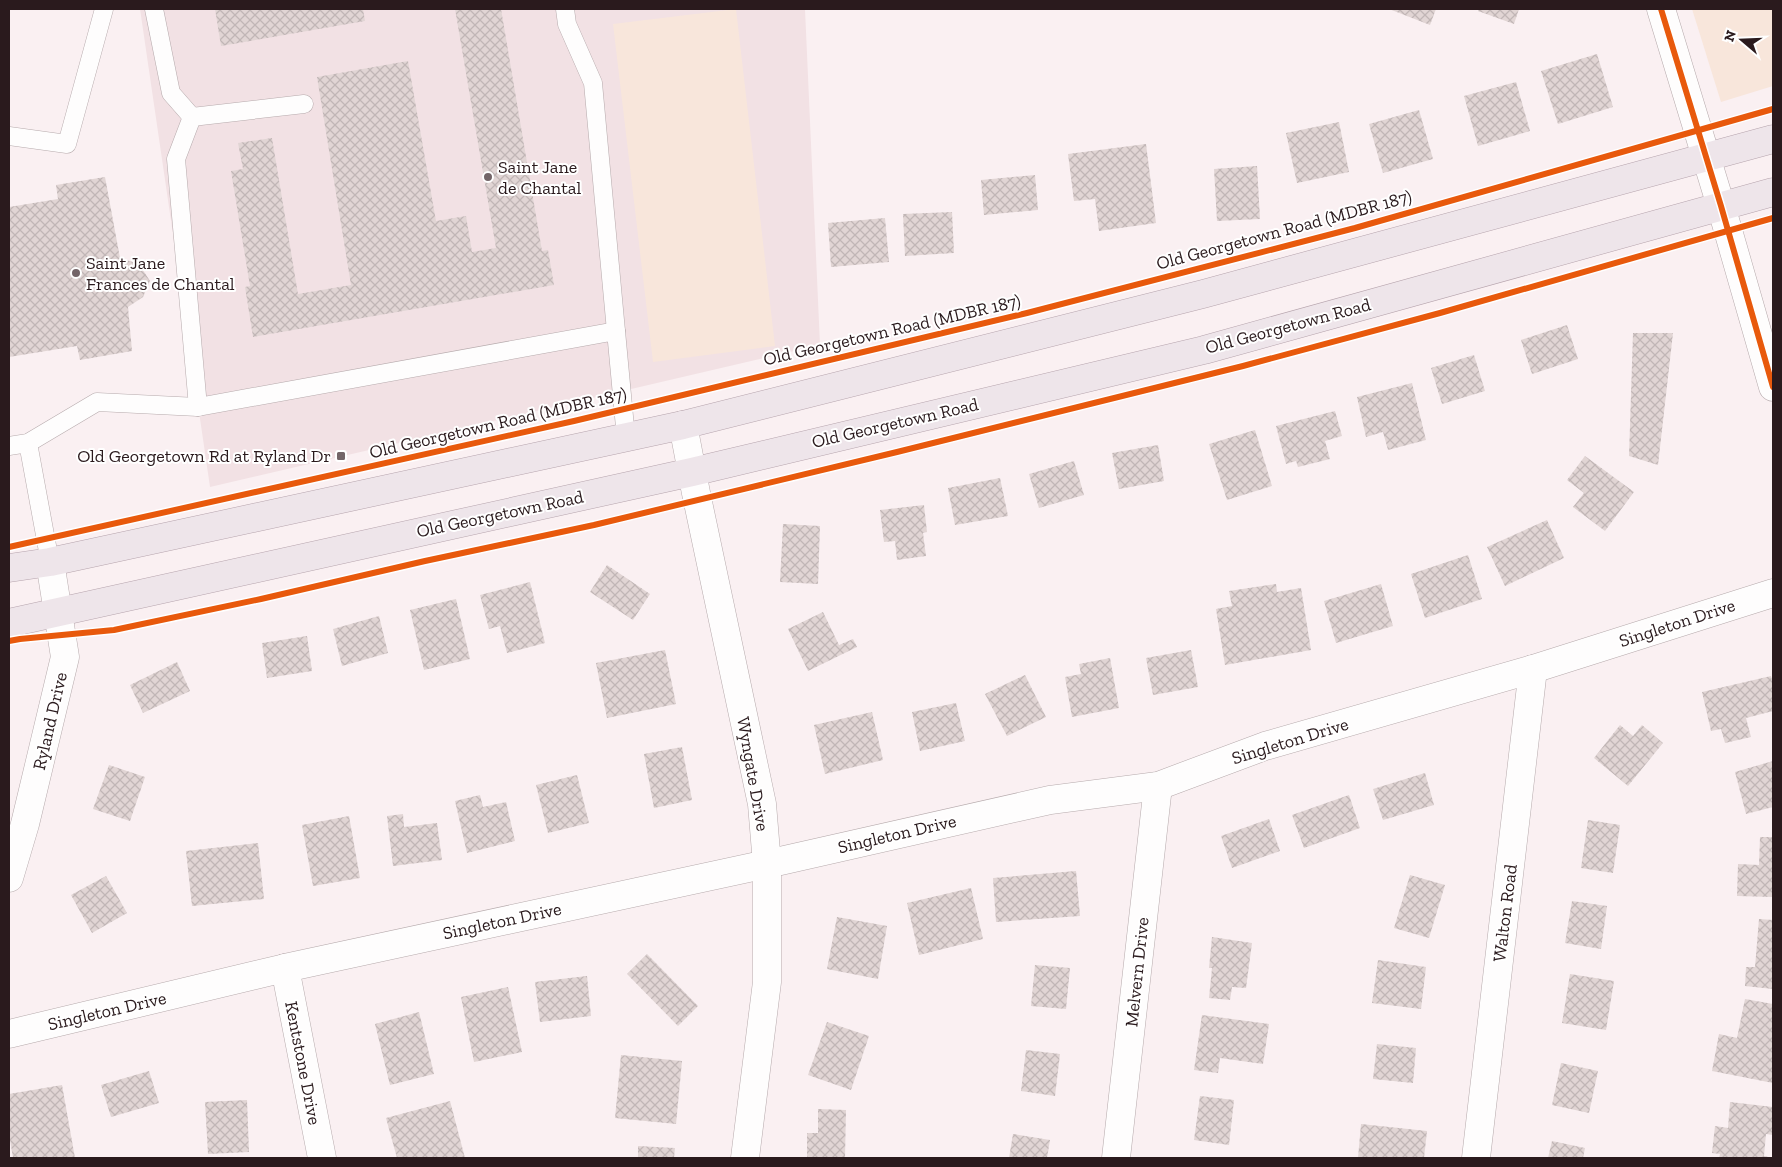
<svg xmlns="http://www.w3.org/2000/svg" width="1782" height="1167" viewBox="0 0 1782 1167" font-family="'Zilla Slab',serif">
	<defs>
		<pattern id="building-cross-hatch" width="8" height="8" patternUnits="userSpaceOnUse" patternTransform="scale(1.25)"><rect width="8" height="8" fill="#e1d5d4"/><path d="M0 0l8 8M0 8l8-8" fill="none" stroke="#c1b6b6"/></pattern>
	</defs>
	<rect width="100%" height="100%" fill="#faf0f2"/>
	<path fill="#f2e1e4" d="M140,9H805L820,345L210,487Z"/>
	<g fill="#f8e6db">
		<path d="M736,9L775,346L653,362L613,24Z"/>
		<path d="M1692,9H1773V86L1721,102Z"/>
	</g>
	<g fill="url(#building-cross-hatch)">
		<path d="M215,9H363L365,21L221,46Z"/>
		<path d="M455,9H501L542,251L548,250L554,285L253,337L245,287L250,286L231,171L243,169L238,143L272,138L298,294L351,285L317,77L408,61L436,221L466,216L472,252L496,248Z"/>
		<path d="M1389,9H1436L1430,25Z"/>
		<path d="M1479,9H1519L1514,24L1478,11Z"/>
		<path d="M1597,54L1613,107L1558,124L1541,71Z"/>
		<path d="M1516,82L1530,131L1478,146L1464,96Z"/>
		<path d="M1419,110L1433,159L1383,173L1369,124Z"/>
		<path d="M1339,122L1349,172L1297,183L1286,133Z"/>
		<path d="M1146,144L1156,223L1099,231L1095,199L1074,201L1068,154Z"/>
		<path d="M1257,166L1260,219L1217,221L1214,169Z"/>
		<path d="M1035,175L1038,210L984,215L981,180Z"/>
		<path d="M105,177L120,258L139,264L150,281L143,297L128,307L132,351L80,360L77,346L9,357V207L58,199L56,185Z"/>
		<path d="M952,212L954,253L905,256L903,214Z"/>
		<path d="M885,218L889,262L831,267L828,223Z"/>
		<path d="M1567,325L1578,359L1532,374L1521,340Z"/>
		<path d="M1633,333H1673L1658,465L1629,456Z"/>
		<path d="M1474,355L1485,391L1442,404L1431,368Z"/>
		<path d="M1412,383L1426,440L1388,450L1383,432L1366,437L1357,397Z"/>
		<path d="M1335,411L1342,436L1325,441L1330,459L1298,467L1296,461L1286,464L1276,426Z"/>
		<path d="M1255,430L1272,486L1227,500L1209,444Z"/>
		<path d="M1158,445L1164,481L1119,489L1112,453Z"/>
		<path d="M1585,456L1634,492L1605,531L1573,507L1584,493L1567,480Z"/>
		<path d="M1074,461L1084,495L1039,508L1029,474Z"/>
		<path d="M1000,478L1008,516L955,525L948,488Z"/>
		<path d="M924,505L927,532L923,533L926,556L897,560L895,541L884,542L880,510Z"/>
		<path d="M1547,520L1564,558L1505,586L1487,547Z"/>
		<path d="M783,524L820,526L818,584L780,582Z"/>
		<path d="M1468,555L1482,599L1425,618L1411,574Z"/>
		<path d="M607,565L650,594L633,620L590,592Z"/>
		<path d="M530,582L545,643L507,653L500,626L489,629L480,595Z"/>
		<path d="M1276,584L1277,592L1301,588L1311,650L1225,665L1216,609L1232,606L1229,591Z"/>
		<path d="M1381,584L1393,626L1336,643L1324,601Z"/>
		<path d="M456,599L470,659L424,670L410,610Z"/>
		<path d="M823,612L839,645L853,639L857,647L808,671L788,629Z"/>
		<path d="M379,616L388,653L342,666L333,629Z"/>
		<path d="M307,636L312,671L267,678L262,643Z"/>
		<path d="M665,650L676,704L607,718L596,663Z"/>
		<path d="M1191,650L1198,687L1153,695L1146,658Z"/>
		<path d="M1110,658L1119,708L1072,717L1065,677L1081,674L1079,664Z"/>
		<path d="M177,662L190,691L143,713L130,685Z"/>
		<path d="M1025,675L1046,717L1007,736L985,694Z"/>
		<path d="M1771,676L1773,685V711L1746,718L1751,737L1725,743L1721,729L1711,731L1702,692Z"/>
		<path d="M956,703L965,741L920,751L912,712Z"/>
		<path d="M872,712L883,760L825,774L814,725Z"/>
		<path d="M1620,725L1633,736L1642,725L1663,743L1628,786L1594,758Z"/>
		<path d="M682,747L692,800L654,808L644,754Z"/>
		<path d="M1773,761V807L1746,814L1735,772Z"/>
		<path d="M109,765L145,777L130,821L93,809Z"/>
		<path d="M1425,773L1434,805L1383,820L1373,789Z"/>
		<path d="M577,775L589,823L548,833L536,785Z"/>
		<path d="M480,795L483,807L506,802L515,841L467,853L455,801Z"/>
		<path d="M1349,795L1360,828L1304,848L1292,815Z"/>
		<path d="M403,814L404,827L437,823L442,860L393,866L387,816Z"/>
		<path d="M349,816L360,878L313,886L302,825Z"/>
		<path d="M1269,819L1280,851L1232,868L1221,836Z"/>
		<path d="M1588,820L1620,825L1613,873L1581,868Z"/>
		<path d="M1760,837H1773V897L1737,896L1738,864L1759,865Z"/>
		<path d="M258,843L264,899L192,906L186,851Z"/>
		<path d="M1076,871L1080,916L996,922L993,878Z"/>
		<path d="M1410,875L1445,885L1429,938L1394,928Z"/>
		<path d="M106,876L127,913L92,933L71,895Z"/>
		<path d="M971,888L983,939L919,955L907,903Z"/>
		<path d="M1572,901L1607,906L1601,949L1565,943Z"/>
		<path d="M837,917L887,926L878,979L827,969Z"/>
		<path d="M1759,919L1773,920V989L1745,986L1746,967H1755Z"/>
		<path d="M1212,937L1252,943L1246,988L1232,987L1230,1000L1209,998L1212,968H1209Z"/>
		<path d="M647,954L698,1006L678,1026L627,974Z"/>
		<path d="M1378,960L1426,967L1421,1009L1372,1003Z"/>
		<path d="M1035,965L1070,968L1066,1009L1031,1006Z"/>
		<path d="M1570,974L1614,981L1606,1030L1562,1023Z"/>
		<path d="M587,976L591,1016L540,1022L535,982Z"/>
		<path d="M508,987L522,1052L474,1062L461,997Z"/>
		<path d="M1745,999L1773,1004V1083L1712,1071L1719,1034L1737,1038Z"/>
		<path d="M419,1012L434,1074L390,1085L375,1024Z"/>
		<path d="M1202,1015L1269,1024L1263,1064L1220,1058L1218,1073L1194,1070Z"/>
		<path d="M827,1022L869,1036L851,1090L808,1075Z"/>
		<path d="M1377,1044L1416,1048L1413,1083L1373,1079Z"/>
		<path d="M1026,1050L1060,1054L1055,1096L1021,1091Z"/>
		<path d="M621,1055L682,1061L676,1124L615,1118Z"/>
		<path d="M1561,1063L1598,1071L1589,1113L1552,1105Z"/>
		<path d="M149,1071L159,1103L111,1117L101,1085Z"/>
		<path d="M62,1085L75,1158H13L9,1134V1094Z"/>
		<path d="M1200,1096L1234,1100L1229,1145L1194,1140Z"/>
		<path d="M247,1100L249,1152L208,1154L205,1102Z"/>
		<path d="M450,1101L465,1158H397L386,1118Z"/>
		<path d="M1730,1102L1773,1107V1135L1766,1134L1764,1156L1773,1158H1719L1720,1154L1712,1153L1715,1126L1728,1128Z"/>
		<path d="M818,1109L846,1110L845,1158L807,1157V1133H818Z"/>
		<path d="M1361,1124L1427,1131L1424,1158H1358Z"/>
		<path d="M1013,1134L1050,1140L1047,1158H1009Z"/>
		<path d="M1552,1141L1585,1148L1583,1158H1548Z"/>
		<path d="M638,1146L675,1148L674,1158H638Z"/>
	</g>
	<g fill="none" stroke-linecap="round" stroke-linejoin="round">
		<defs>
			<g id="service">
				<path d="M154,9L171,93L192,117"/>
				<path d="M565,9L567,24L593,83L616,331"/>
				<path d="M9,136L67,144L104,9"/>
				<path d="M198,407L616,331L626,438"/>
				<path d="M28,443L50,562"/>
				<path d="M9,446L28,443L97,402L198,407L176,159L192,117L304,104"/>
			</g>
			<g id="minor">
				<path d="M1721,206L1773,387"/>
				<path d="M683,425L696,493L762,804L767,864V982L745,1158"/>
				<path d="M9,878L25,824L65,657L50,562"/>
				<path d="M285,968L322,1158"/>
				<path d="M9,1034L285,968L767,864L1050,800L1158,786L1265,746L1533,669L1773,593"/>
				<path d="M1116,1158L1158,786"/>
				<path d="M1476,1158L1533,669"/>
			</g>
			<path id="tertiary" d="M1661,9L1721,206"/>
			<g id="primary">
				<path d="M9,568L50,562L683,425L1203,294L1773,139"/>
				<path d="M9,623L692,472L1204,350L1773,192"/>
			</g>
		</defs>
		<use href="#service" stroke="#b6aaac" stroke-width="19"/>
		<use href="#minor" stroke="#b6aaac" stroke-width="29"/>
		<use href="#tertiary" stroke="#b6aaac" stroke-width="29"/>
		<use href="#primary" stroke="#b6a4ad" stroke-width="29"/>
		<use href="#service" stroke="#fefdfd" stroke-width="18"/>
		<use href="#minor" stroke="#fefdfd" stroke-width="28"/>
		<use href="#tertiary" stroke="#fefdfd" stroke-width="28"/>
		<use href="#primary" stroke="#eee5ea" stroke-width="28"/>
		<defs>
			<g id="cycleway">
				<path d="M1661,9L1721,206L1773,387"/>
				<path d="M9,547L574,421L1027,313L1355,228L1773,109"/>
				<path d="M9,641L20,639L114,630L261,599L425,561L594,525L897,452L1243,366L1440,313L1773,218"/>
			</g>
		</defs>
		<use href="#cycleway" stroke="#fff" stroke-width="9"/>
		<use href="#cycleway" stroke="#e8590c" stroke-width="6"/>
	</g>
	<g fill="#736568" stroke="#fff" stroke-width="2">
		<circle cx="488" cy="177" r="5"/>
		<circle cx="76" cy="273" r="5"/>
		<rect x="336" y="451" width="10" height="10" rx="2.5"/>
	</g>
	<g text-anchor="middle" dominant-baseline="central" stroke-width="4" stroke-linejoin="round" paint-order="stroke">
		<g font-size="18" fill="#2a1a1d" stroke="#fff" text-anchor="start">
			<text x="498" y="167">Saint Jane<tspan x="498" dy="21">de Chantal</tspan></text>
			<text x="86" y="263">Saint Jane<tspan x="86" dy="21">Frances de Chantal</tspan></text>
			<text x="331" y="456" text-anchor="end">Old Georgetown Rd at Ryland Dr</text>
		</g>
		<g font-size="18" fill="#2a1a1d" stroke="#fff">
			<text transform="translate(1284 230) rotate(-15)">Old Georgetown Road (MDBR 187)</text>
			<text transform="translate(1288 326) rotate(-15)">Old Georgetown Road</text>
			<text transform="translate(892 330) rotate(-13)">Old Georgetown Road (MDBR 187)</text>
			<text transform="translate(498 423) rotate(-13)">Old Georgetown Road (MDBR 187)</text>
			<text transform="translate(895 423) rotate(-13)">Old Georgetown Road</text>
			<text transform="translate(500 514) rotate(-12)">Old Georgetown Road</text>
			<text transform="translate(1677 623) rotate(-18)">Singleton Drive</text>
			<text transform="translate(50 721) rotate(-77)">Ryland Drive</text>
			<text transform="translate(1290 741) rotate(-17)">Singleton Drive</text>
			<text transform="translate(753 774) rotate(80)">Wyngate Drive</text>
			<text transform="translate(897 834) rotate(-13)">Singleton Drive</text>
			<text transform="translate(1505 913) rotate(-83)">Walton Road</text>
			<text transform="translate(502 921) rotate(-12)">Singleton Drive</text>
			<text transform="translate(1137 972) rotate(-84)">Melvern Drive</text>
			<text transform="translate(107 1011) rotate(-13)">Singleton Drive</text>
			<text transform="translate(303 1063) rotate(79)">Kentstone Drive</text>
		</g>
	</g>
	<rect width="1782" height="1167" fill="none" stroke="#2a1a1d" stroke-width="20"/>
	<g transform="translate(1742 40) rotate(289)" stroke="#ffffff" stroke-width="4" paint-order="stroke">
	<path d="M0-4L9 19L0 12L-9 19Z" fill="#2a1a1d"/>
	<text y="-8" font-size="14" font-weight="bold" text-anchor="middle" fill="#2a1a1d">N</text>
	</g>
</svg>
